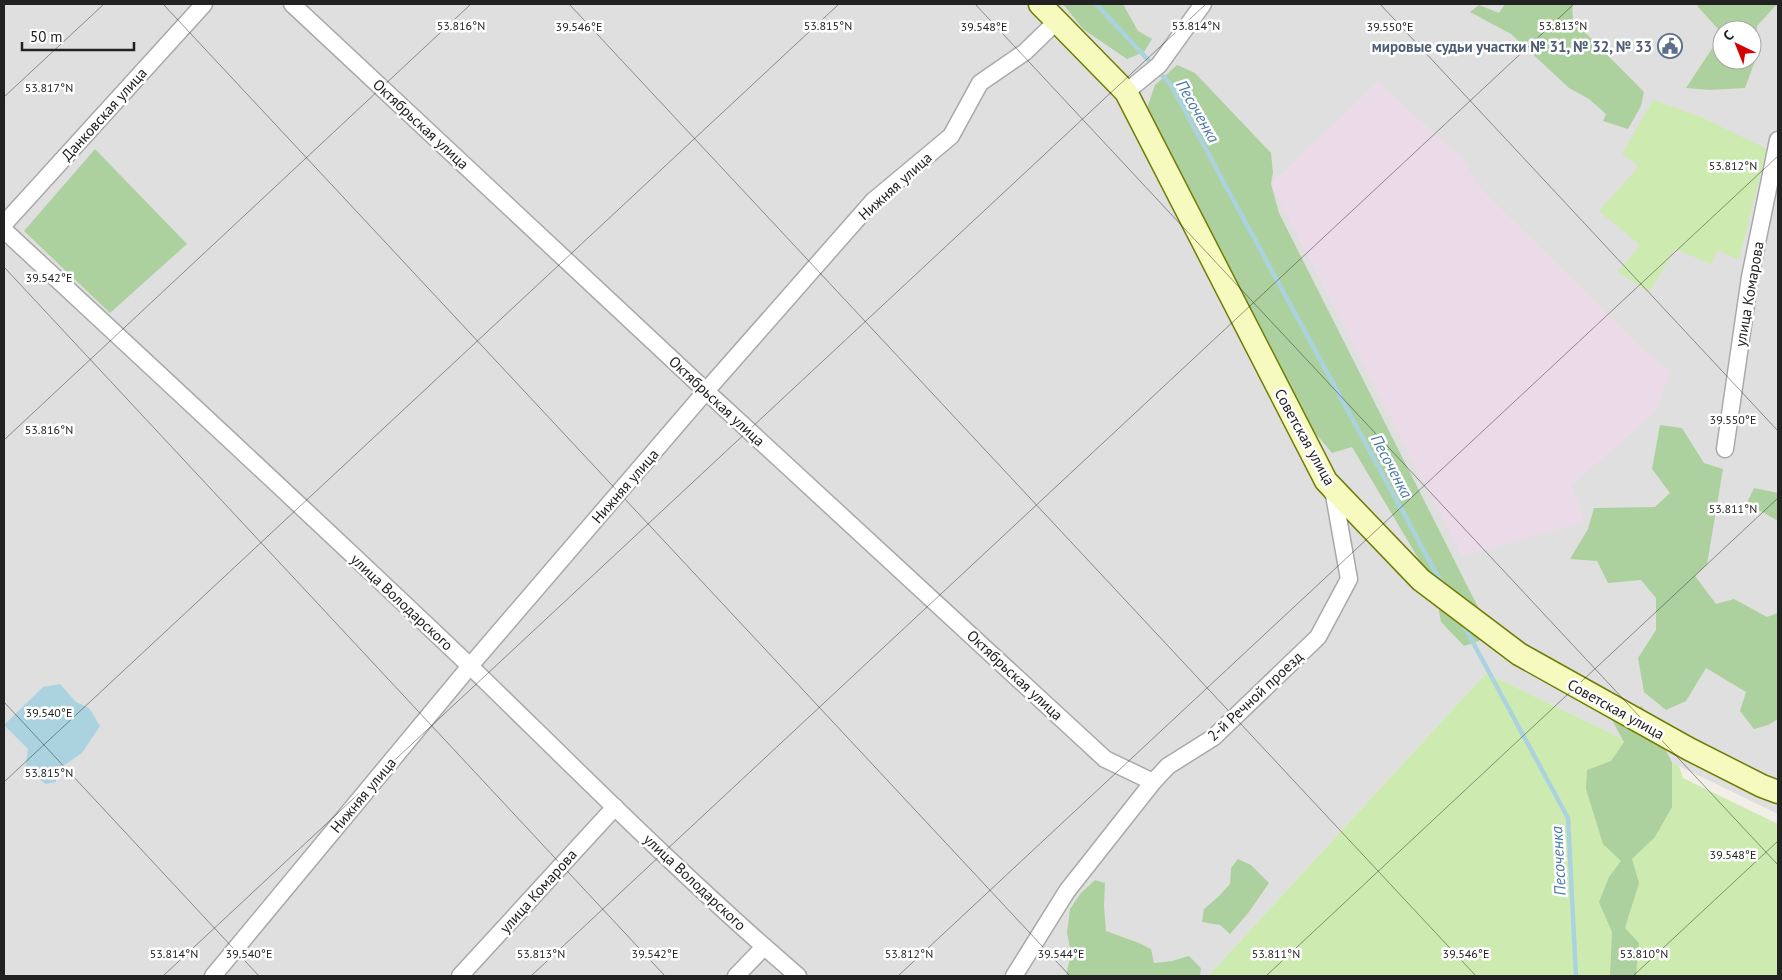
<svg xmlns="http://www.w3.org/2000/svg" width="1782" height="980" viewBox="0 0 1782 980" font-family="'PT Sans',sans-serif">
	<rect width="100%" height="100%" fill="#f2efe9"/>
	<path fill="#e0dfdf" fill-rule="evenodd" d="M4,4H1778V814L1486,673L1208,976H4ZM1722,30H1752V60H1722Z"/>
	<path fill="#ebdbe8" d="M1378,82L1464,160L1478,186L1642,349L1669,371L1656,411L1572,485L1584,522L1462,556L1271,184Z"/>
	<g fill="#cdebb0">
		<path d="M1653,100L1701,117L1767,149L1739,260L1718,250L1711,264L1675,249L1649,292L1618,272L1640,245L1599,211L1639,166L1622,154Z"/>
		<path d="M1486,673L1679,766L1683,778L1778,824V976H1208Z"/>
	</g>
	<g fill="#add19e" fill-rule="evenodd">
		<path d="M1063,4H1123L1138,31L1152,39L1144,52L1127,59L1083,29Z"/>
		<path d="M1505,4H1572L1573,20L1644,92L1641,106L1628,129L1603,121L1606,114L1589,99L1569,88L1511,34L1470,12L1479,5L1499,13Z"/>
		<path d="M1697,4H1777L1757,26L1755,61L1745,88L1710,90L1686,88L1715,44L1718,29L1698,7ZM1722,30H1752V60H1722Z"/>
		<path d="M1177,65L1195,73L1271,153L1273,173L1271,184L1279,213L1486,623L1479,641L1464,646L1441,622L1434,585L1352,447L1332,453L1305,421L1145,114L1155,85Z"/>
		<path d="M95,149L187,244L110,313L24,231Z"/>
		<path d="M1660,425L1682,428L1704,463L1723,469L1707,564L1695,576L1716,604L1734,599L1767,617L1778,613V719L1768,725L1754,729L1740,711L1746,692L1706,668L1686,701L1666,710L1644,692L1638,658L1656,630V598L1641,580L1608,583L1597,561L1570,559L1588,529L1594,508L1655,507L1670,493L1652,469Z"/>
		<path d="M1754,488L1778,493V521L1747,503Z"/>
		<path d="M1642,706L1672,762V807L1655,837L1632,859L1639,883L1625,928L1639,943L1636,976H1610L1612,932L1599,902L1609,877L1621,861L1603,844L1586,789L1587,770L1611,761L1624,742L1612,720Z"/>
		<path d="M1238,859L1251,865L1269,883L1249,912L1230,934L1220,925L1202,922L1204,909L1218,897L1230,884L1231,868Z"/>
		<path d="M1095,880L1105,883L1104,906L1106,931L1139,943L1151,949L1154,963L1172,961L1189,956L1201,968L1200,976H1066L1071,953L1067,933L1070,909L1081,893Z"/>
	</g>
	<path fill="#aad3df" d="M60,684L76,702L89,708L100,726L82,753L57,770L56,782L46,784L25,769L28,749L4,725L43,687Z"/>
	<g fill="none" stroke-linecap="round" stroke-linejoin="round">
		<g stroke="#aad3df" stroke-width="4.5">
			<path d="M1096,4L1153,65"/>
			<path d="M1158,71L1171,85L1442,584"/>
			<path d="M1463,624L1568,818L1576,976"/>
		</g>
		<defs>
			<g id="street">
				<path d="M292,4L706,391L1105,759L1153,782"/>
				<path d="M1126,92L1159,65L1203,4"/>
				<path d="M4,224L204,4"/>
				<path d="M4,230C160,375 317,520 472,668C579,772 685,879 798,976"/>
				<path d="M1725,449L1750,277L1778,140"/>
				<path d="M213,976L470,666L706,391L873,201L951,136L980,83L1025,52L1057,21"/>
				<path d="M460,976L615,807"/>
				<path d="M736,976L764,947"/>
				<path d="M1014,976L1067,891L1153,782L1168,766L1214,737L1318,637L1349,579L1334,495L1329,487"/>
			</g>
			<path id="secondary" d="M1040,4L1126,92L1326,481L1421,580L1519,654L1689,749L1762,786L1778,792"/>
		</defs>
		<use href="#street" stroke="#a9a9a9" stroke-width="19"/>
		<use href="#secondary" stroke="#707d05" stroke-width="25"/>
		<use href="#street" stroke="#fff" stroke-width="16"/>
		<use href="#secondary" stroke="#f7fabf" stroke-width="22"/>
	</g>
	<path fill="none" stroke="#222" stroke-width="1" stroke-opacity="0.45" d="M163,4L1070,976M569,4L1476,976M975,4L1778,865M1380,4L1778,431M4,97L104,4M4,267L665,976M4,440L471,4M4,702L259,976M4,782L839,4M163,976L1206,4M531,976L1574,4M898,976L1778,156M1266,976L1778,498M1633,976L1778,841"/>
	<defs>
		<symbol id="civic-ring" viewBox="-11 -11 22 22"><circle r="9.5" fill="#fff" stroke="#5c6f8a" stroke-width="1.5"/><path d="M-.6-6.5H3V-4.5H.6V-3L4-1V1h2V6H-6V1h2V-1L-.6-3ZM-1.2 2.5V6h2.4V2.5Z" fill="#5c6f8a"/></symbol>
	</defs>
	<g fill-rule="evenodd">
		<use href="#civic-ring" x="1656" y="32" width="28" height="28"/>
	</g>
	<g text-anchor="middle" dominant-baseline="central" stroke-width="5" stroke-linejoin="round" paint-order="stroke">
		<g font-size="15" font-weight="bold" fill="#4e5e75" stroke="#fff" text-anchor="end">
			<text x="1652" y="46">мировые судьи участки № 31, № 32, № 33</text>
		</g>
		<g font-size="15" fill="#222" stroke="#fff">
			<text transform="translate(104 114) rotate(-48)">Данковская улица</text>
			<text transform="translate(421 124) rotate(43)">Октябрьская улица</text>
			<text transform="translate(895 186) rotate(-42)">Нижняя улица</text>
			<text transform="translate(1749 294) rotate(-80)">улица Комарова</text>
			<text transform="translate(717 401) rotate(43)">Октябрьская улица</text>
			<text transform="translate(1305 437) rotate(61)">Советская улица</text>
			<text transform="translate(625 486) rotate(-49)">Нижняя улица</text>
			<text transform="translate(402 602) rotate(43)">улица Володарского</text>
			<text transform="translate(1015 675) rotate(43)">Октябрьская улица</text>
			<text transform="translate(1255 696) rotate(-43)">2-й Речной проезд</text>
			<text transform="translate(1616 709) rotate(29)">Советская улица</text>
			<text transform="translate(363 795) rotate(-50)">Нижняя улица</text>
			<text transform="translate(695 882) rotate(43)">улица Володарского</text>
			<text transform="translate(538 891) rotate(-48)">улица Комарова</text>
		</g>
		<g font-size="16" font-style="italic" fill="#4a7aab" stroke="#fff">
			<text transform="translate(1198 111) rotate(60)">Песоченка</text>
			<text transform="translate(1392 466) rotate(62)">Песоченка</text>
			<text transform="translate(1558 861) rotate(-93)">Песоченка</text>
		</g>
	</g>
	<g font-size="12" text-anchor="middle" fill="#222" stroke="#fff" stroke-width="5" stroke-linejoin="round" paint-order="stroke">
		<text x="461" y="30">53.816°N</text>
		<text x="828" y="30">53.815°N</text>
		<text x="1196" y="30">53.814°N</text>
		<text x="1563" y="30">53.813°N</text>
		<text x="984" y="31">39.548°E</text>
		<text x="1390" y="31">39.550°E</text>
		<text x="579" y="31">39.546°E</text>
		<text x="49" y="92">53.817°N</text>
		<text x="1733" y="170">53.812°N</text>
		<text x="49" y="282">39.542°E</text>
		<text x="1733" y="424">39.550°E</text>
		<text x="49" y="434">53.816°N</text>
		<text x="1733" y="513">53.811°N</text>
		<text x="49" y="717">39.540°E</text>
		<text x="49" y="777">53.815°N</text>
		<text x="1733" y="859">39.548°E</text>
		<text x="249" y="958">39.540°E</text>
		<text x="655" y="958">39.542°E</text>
		<text x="1061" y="958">39.544°E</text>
		<text x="1466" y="958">39.546°E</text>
		<text x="174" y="958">53.814°N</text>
		<text x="541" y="958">53.813°N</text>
		<text x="909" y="958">53.812°N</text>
		<text x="1276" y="958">53.811°N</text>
		<text x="1644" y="958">53.810°N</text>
	</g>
	<rect width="1782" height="980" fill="none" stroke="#222222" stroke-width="10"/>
	<g transform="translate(1737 45) rotate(317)"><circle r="24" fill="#ffffff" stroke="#a7a7a7"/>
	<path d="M0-4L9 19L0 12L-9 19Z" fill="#d40000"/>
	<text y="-8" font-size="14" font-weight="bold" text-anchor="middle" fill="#222222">С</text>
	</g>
	<path d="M22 42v8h112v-8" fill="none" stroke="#222222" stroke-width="2.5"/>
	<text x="30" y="42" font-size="15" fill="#222222" stroke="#ffffff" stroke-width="4" paint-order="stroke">50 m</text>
</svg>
